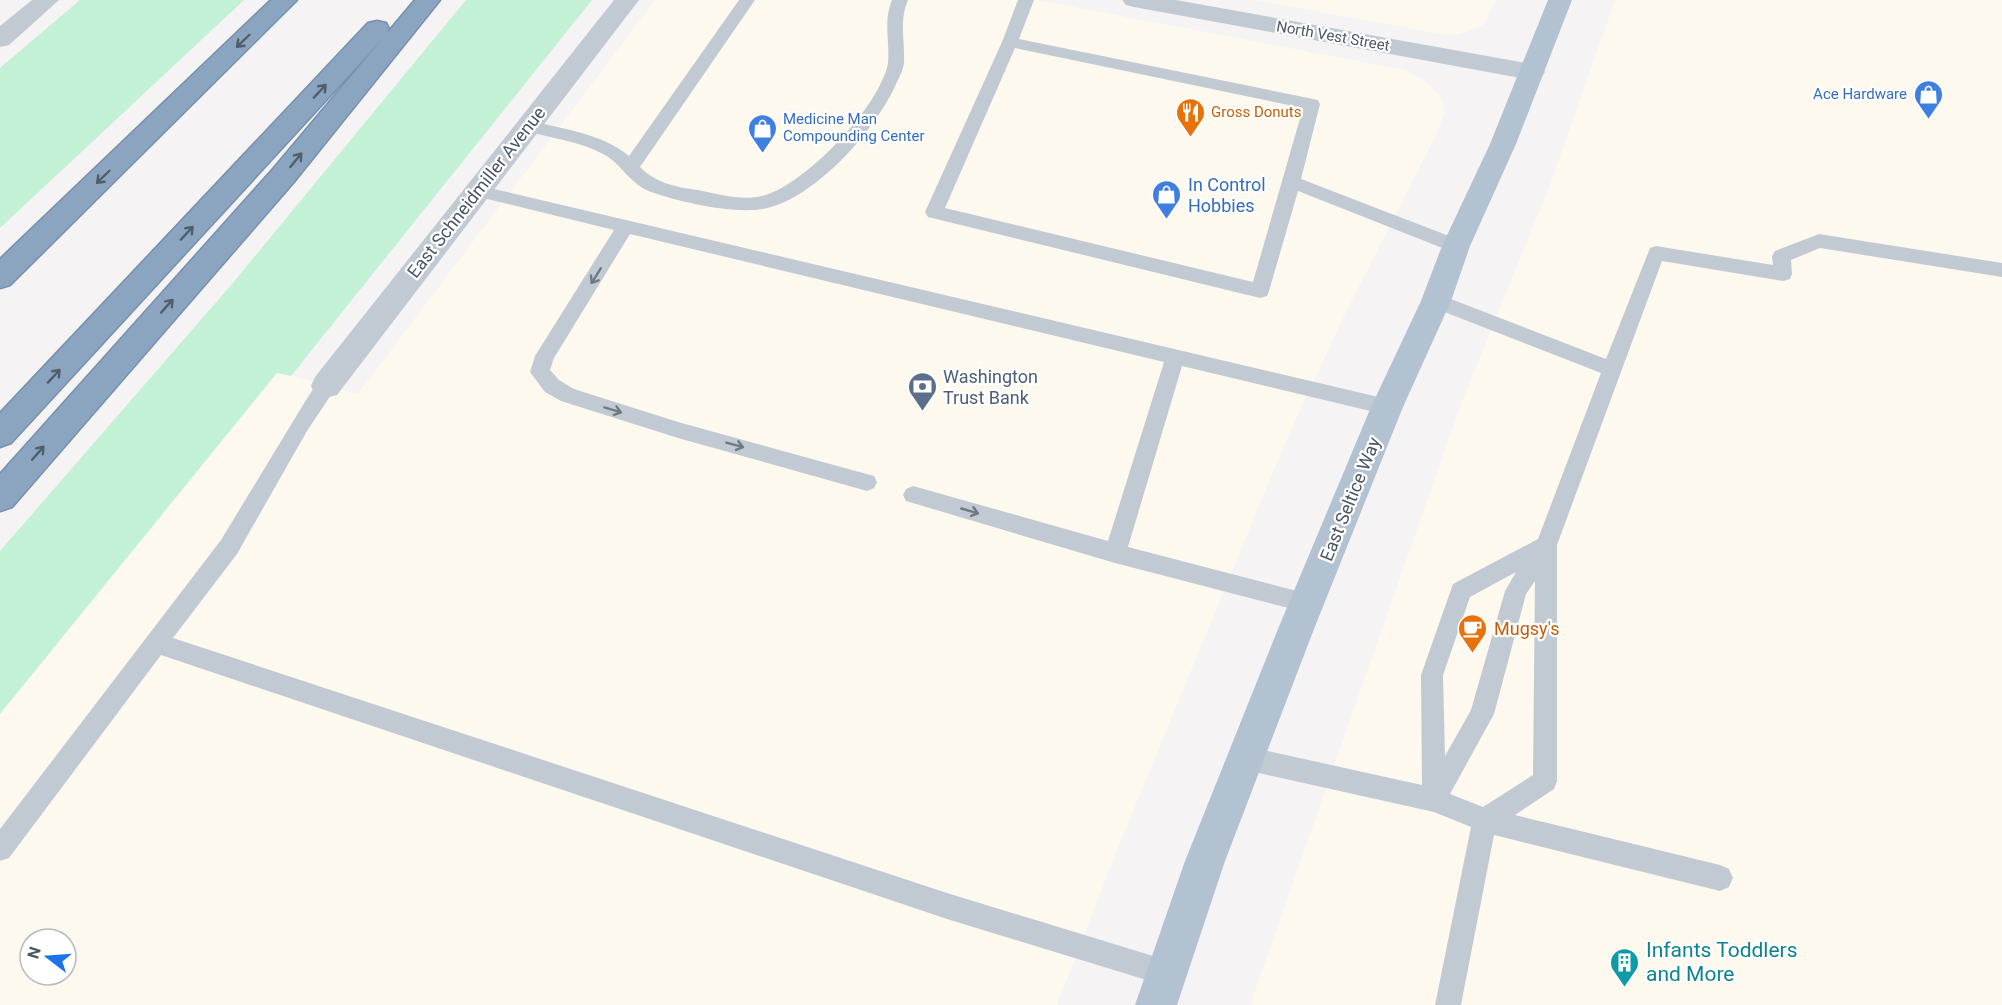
<svg xmlns="http://www.w3.org/2000/svg" width="2002" height="1005" viewBox="0 0 2002 1005" font-family="Roboto,sans-serif">
	<rect width="100%" height="100%" fill="#f5f3f3"/>
	<g fill="#fdf9ef" fill-rule="evenodd">
		<path d="M655,0H1037L1406,70L1427,82L1439,94L1446,109L1437,133L1342,320L1285,443L1117,850L1057,1005H0V714L277,372L358,394ZM30,939H66V975H30Z"/>
		<path d="M1253,0H1497L1483,25L1460,34L1446,35Z"/>
		<path d="M1615,0H2002V1005H1250L1461,404L1551,182Z"/>
	</g>
	<g fill="#c3f1d5">
		<path d="M80,0H244L0,228V68Z"/>
		<path d="M466,0H592L291,376L277,373L0,714V551L232,284Z"/>
	</g>
	<g fill="none" stroke-linecap="round" stroke-linejoin="round">
		<defs>
			<g id="highway">
				<path d="M271,0H297L10,285L0,288V259Z"/>
				<path d="M415,0H440L293,183L12,507L0,511V474L273,169Z"/>
				<path d="M377,21L386,23L389,29L386,35L11,443L0,447V413L368,23Z"/>
			</g>
		</defs>
		<use href="#highway" stroke="#7690ad" stroke-width="3"/>
		<g fill="#c1cad2" fill-rule="evenodd">
			<path d="M739,0H755L640,167C656,183 675,187 698,190C717,194 742,201 762,196C802,186 862,122 880,85C883,78 887,71 888,63C890,41 883,22 892,0H908C899,21 905,41 904,63C903,70 899,78 896,84C876,130 814,200 763,209C732,214 680,202 651,192C631,185 622,165 605,155C580,141 549,138 522,130L520,126L522,122L528,120C561,129 602,133 629,156Z"/>
			<path d="M1018,0H1034L1019,39L1318,100L1320,104L1301,179L1462,241L1465,246L1462,251L1456,253L1450,251L1298,191L1269,291L1267,296L1260,298L928,217L925,212L1002,42ZM1015,48L1303,108L1253,282L945,208Z"/>
			<path d="M477,185L1387,399L1394,401L1397,407L1394,413L1387,415L1182,366L1128,547L1316,596L1319,603L1316,610L1308,613L1115,563L906,501L903,495L906,489L913,486L1108,541L1164,362L630,234L554,358L550,370L559,380L574,389L678,422L874,476L877,482L874,488L867,491L678,438L561,401L545,392L530,372L535,356L614,230L471,195L468,191L471,187Z"/>
			<path d="M1819,234L2002,263V277L1820,248L1791,260L1792,274L1790,279L1783,281L1662,261L1557,545V781L1554,789L1515,815L1720,865L1729,869L1733,878L1729,887L1720,891L1494,835L1461,1005H1435L1471,827L1434,812L1245,770L1237,766L1233,758L1237,750L1245,746L1422,785L1421,675L1453,584L1538,539L1601,373L1429,306L1427,301L1429,296L1436,294L1443,296L1606,359L1650,248L1656,246L1773,265L1772,256L1775,251ZM1516,572L1505,591L1471,710L1445,756L1443,675L1470,597ZM1535,581L1533,775L1483,807L1450,794L1494,714L1526,594Z"/>
			<path d="M326,378L333,380L336,386L333,392L307,431L237,554L173,638L947,893L1166,960L1175,964L1179,973L1175,982L1166,986L947,919L161,655L9,858L0,861V829L221,540L306,400L319,380Z"/>
		</g>
		<g fill="#c1cad2" fill-rule="evenodd">
			<path d="M32,0H59L9,45L0,47V26Z"/>
			<path d="M614,0H639L337,395L326,398L315,395L311,386L315,377Z"/>
			<path d="M1122,0H1176L1532,64L1541,66L1545,72L1541,78L1532,80L1134,7L1126,5Z"/>
		</g>
		<path fill="#b3c2d1" fill-rule="evenodd" d="M1548,0H1572L1516,144L1470,246L1451,301L1403,407L1314,629L1225,861L1177,1005H1135L1185,861L1278,629L1371,407L1421,301L1442,246L1490,144Z"/>
		<use href="#highway" fill="#8ba5c1" fill-rule="evenodd"/>
	</g>
	<defs><path id="oneway-shaft" d="M-6 0H5M1.5-3L5.5 0L1.5 3" fill="none" stroke-width="1.6" stroke-linecap="round" stroke-linejoin="round" transform="scale(1.5)"/></defs>
	<g stroke="#505e6b">
		<use href="#oneway-shaft" transform="translate(243 41) rotate(136)"/>
		<use href="#oneway-shaft" transform="translate(320 91) rotate(-47)"/>
		<use href="#oneway-shaft" transform="translate(296 160) rotate(-51)"/>
		<use href="#oneway-shaft" transform="translate(103 177) rotate(136)"/>
		<use href="#oneway-shaft" transform="translate(187 233) rotate(-47)"/>
		<use href="#oneway-shaft" transform="translate(167 306) rotate(-48)"/>
		<use href="#oneway-shaft" transform="translate(54 376) rotate(-47)"/>
		<use href="#oneway-shaft" transform="translate(38 453) rotate(-49)"/>
	</g>
	<g stroke="#6e7983">
		<use href="#oneway-shaft" transform="translate(596 276) rotate(122)"/>
		<use href="#oneway-shaft" transform="translate(613 410) rotate(17)"/>
		<use href="#oneway-shaft" transform="translate(735 445) rotate(15)"/>
		<use href="#oneway-shaft" transform="translate(970 511) rotate(16)"/>
	</g>
	<defs>
		<symbol id="shop-pin" viewBox="-11 -11 22 30"><path d="M0 17L-7.5 6A9.5 9.5 0 1 1 7.5 6Z" fill="#3f7fe0" stroke="#fff"/><path d="M-5-2.5h2.3a2.7 3.5 0 0 1 5.4 0H5L5.5 6h-11ZM-1.5-2.5h3a1.5 2.3 0 0 0-3 0Z" fill="#fff"/></symbol>
		<symbol id="restaurant-pin" viewBox="-11 -11 22 30"><path d="M0 17L-7.5 6A9.5 9.5 0 1 1 7.5 6Z" fill="#e8710a" stroke="#fff"/><path d="M-5-6h1v4h1v-4h1v4h1v-4h1v5L-1.5 .5V6h-2V.5L-5-1ZM5-6V6H3V1.5H1.5Q1.5-4 5-6Z" fill="#fff"/></symbol>
		<symbol id="bank-pin" viewBox="-11 -11 22 30"><path d="M0 17L-7.5 6A9.5 9.5 0 1 1 7.5 6Z" fill="#5c6f8a" stroke="#fff"/><path d="M-6-4H6V4H-6ZM0-2.3a2.3 2.3 0 1 0 0 4.6a2.3 2.3 0 1 0 0-4.6Z" fill="#fff"/></symbol>
		<symbol id="cafe-pin" viewBox="-11 -11 22 30"><path d="M0 17L-7.5 6A9.5 9.5 0 1 1 7.5 6Z" fill="#e8710a" stroke="#fff"/><path d="M-5.5-4.5H6V0H3Q3 3.5 0 3.5H-2.5Q-5.5 3.5-5.5 0ZM3-3.2v2h1.7v-2ZM-6 4.5H4V6H-6Z" fill="#fff"/></symbol>
		<symbol id="building-pin" viewBox="-11 -11 22 30"><path d="M0 17L-7.5 6A9.5 9.5 0 1 1 7.5 6Z" fill="#0f9aa8" stroke="#fff"/><path d="M-4-6H4V6H1V3H-1V6H-4ZM-2.5-4.3h1.7v1.8h-1.7ZM.8-4.3h1.7v1.8H.8ZM-2.5-1h1.7V.8h-1.7ZM.8-1h1.7V.8H.8Z" fill="#fff"/></symbol>
	</defs>
	<g fill-rule="evenodd">
		<use href="#shop-pin" x="1912" y="78" width="33" height="45"/>
		<use href="#restaurant-pin" x="1174" y="96" width="33" height="45"/>
		<use href="#shop-pin" x="746" y="112" width="33" height="45"/>
		<use href="#shop-pin" x="1150" y="178" width="33" height="45"/>
		<use href="#bank-pin" x="906" y="370" width="33" height="45"/>
		<use href="#cafe-pin" x="1456" y="612" width="33" height="45"/>
		<use href="#building-pin" x="1608" y="946" width="33" height="45"/>
	</g>
	<g text-anchor="middle" dominant-baseline="central" stroke-width="4.5" stroke-linejoin="round" paint-order="stroke">
		<g font-size="15" fill="#4a5661" stroke="#fff">
			<text transform="translate(1333 36) rotate(10)">North Vest Street</text>
		</g>
		<g font-size="15" fill="#366cbe" stroke="#fff" text-anchor="end">
			<text x="1907" y="94">Ace Hardware</text>
			<text x="783" y="119" text-anchor="start">Medicine Man<tspan x="783" dy="17">Compounding Center</tspan></text>
		</g>
		<g font-size="15" fill="#c56008" stroke="#fff" text-anchor="start">
			<text x="1211" y="112">Gross Donuts</text>
		</g>
		<g font-size="18" fill="#366cbe" stroke="#fff" text-anchor="start">
			<text x="1188" y="184">In Control<tspan x="1188" dy="21">Hobbies</tspan></text>
		</g>
		<g font-size="18" fill="#4a5661" stroke="#fff">
			<text transform="translate(476 192) rotate(-52)">East Schneidmiller Avenue</text>
			<text transform="translate(1350 499) rotate(-68)">East Seltice Way</text>
		</g>
		<g font-size="18" fill="#4e5e75" stroke="#fff" text-anchor="start">
			<text x="943" y="376">Washington<tspan x="943" dy="21">Trust Bank</tspan></text>
		</g>
		<g font-size="18" fill="#c56008" stroke="#fff" text-anchor="start">
			<text x="1494" y="628">Mugsy's</text>
		</g>
		<g font-size="21" fill="#0d838f" stroke="#fff" text-anchor="start">
			<text x="1646" y="950">Infants Toddlers<tspan x="1646" dy="24">and More</tspan></text>
		</g>
	</g>
	<g transform="translate(48 957) rotate(287)"><circle r="28" fill="#ffffff" stroke="#b7bbc0" stroke-width="1.5"/>
	<path d="M0-4.5L10 22L0 15L-10 22Z" fill="#1a73e8"/>
	<text y="-9" font-size="16" font-weight="bold" text-anchor="middle" fill="#4a5661">N</text>
	</g>
</svg>
